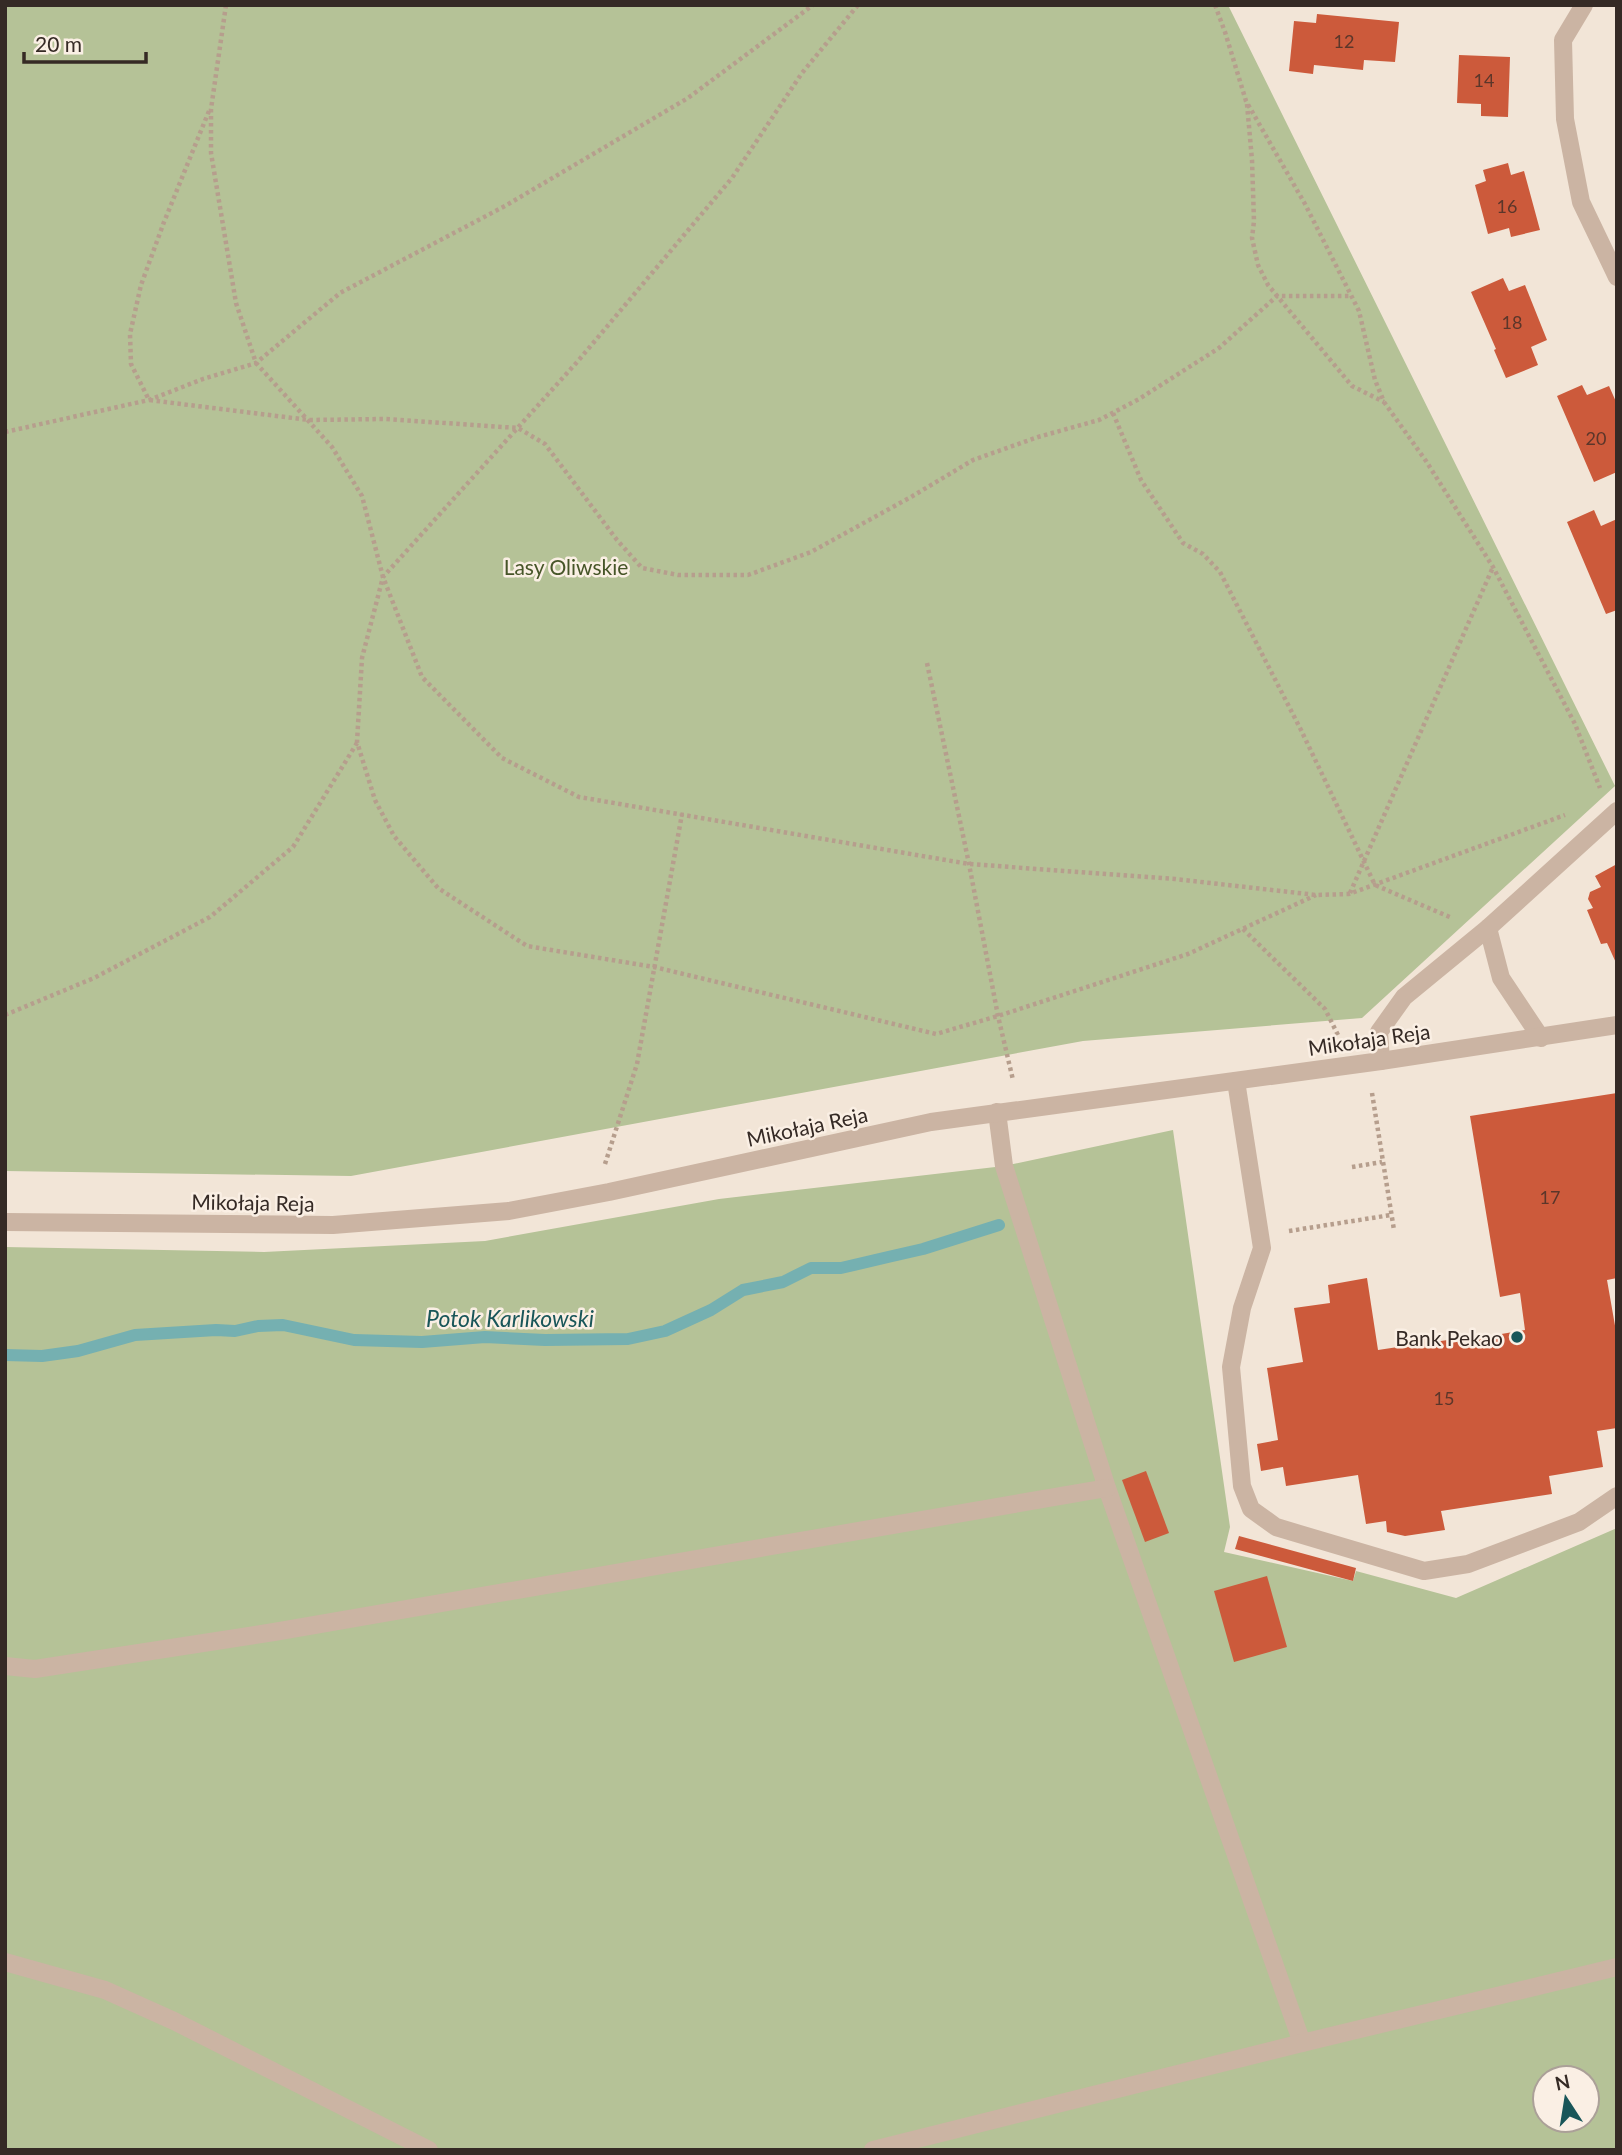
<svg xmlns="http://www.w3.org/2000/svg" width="1622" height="2155" viewBox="0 0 1622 2155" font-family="Lato,sans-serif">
	<rect width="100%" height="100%" fill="#f2e5d7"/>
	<g fill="#b5c297" fill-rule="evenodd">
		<path d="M5,5H1228L1615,786L1362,1018L1083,1041L351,1176L5,1171Z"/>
		<path d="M1173,1130L1230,1527L1224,1552L1353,1581L1356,1571L1456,1598L1617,1528V2150H5V1247L264,1252L485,1241L719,1199L1004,1166ZM1545,2078H1587V2120H1545Z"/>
	</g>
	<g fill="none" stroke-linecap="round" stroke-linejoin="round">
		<path stroke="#75b0b1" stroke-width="12" d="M5,1355L42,1356L78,1351L135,1335L216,1330L235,1331L258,1326L283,1325L354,1340L422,1342L485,1337L545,1340L628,1339L665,1331L711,1310L743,1290L783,1282L811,1268H841L888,1257L923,1249L999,1225"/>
	</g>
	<g fill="#cc5a3b">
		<path d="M1317,14L1399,22L1395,62L1364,60L1363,70L1314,65L1313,74L1289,71L1294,21L1316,23Z"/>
		<path d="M1459,55L1510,57L1508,117L1481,116V104L1457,103Z"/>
		<path d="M1508,163L1511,175L1524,171L1540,230L1511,237L1509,228L1488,234L1475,185L1486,181L1483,170Z"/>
		<path d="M1503,278L1509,291L1525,285L1547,340L1531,347L1538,365L1506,378L1494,350L1496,349L1471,292Z"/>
		<path d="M1582,385L1587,395L1609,386L1617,404V472L1594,482L1557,396Z"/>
		<path d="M1594,510L1601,526L1617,519V610L1606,614L1567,522Z"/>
		<path d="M1617,864V965L1607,943L1601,944L1587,910L1593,908L1588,899L1590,892L1601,887L1595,876Z"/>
		<path d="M1617,1093V1278L1607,1280L1617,1337V1428L1597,1431L1603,1467L1549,1476L1552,1494L1441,1511L1445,1530L1405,1536L1387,1532L1386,1521L1366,1524L1358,1475L1286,1486L1283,1467L1261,1471L1257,1444L1278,1440L1267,1368L1303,1362L1294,1308L1330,1303L1328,1285L1367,1278L1378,1350L1398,1347V1343L1427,1339L1428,1343L1454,1339V1342L1525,1330L1520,1293L1500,1297L1470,1116Z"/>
		<path d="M1146,1471L1169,1533L1145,1542L1122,1480Z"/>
		<path d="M1239,1536L1356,1568L1353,1581L1235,1549Z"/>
		<path d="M1267,1576L1287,1647L1234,1662L1214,1591Z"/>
	</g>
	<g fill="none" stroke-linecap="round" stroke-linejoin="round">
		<g stroke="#b69e8d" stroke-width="4.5" stroke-dasharray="3.5 3.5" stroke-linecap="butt">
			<path d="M226,5L211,109V153L236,303L256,363L332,447L362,496L383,577L422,677L502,758L579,797L969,864L1175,879L1316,895L1349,894L1565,815"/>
			<path d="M858,5L802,73L732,178L578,361L383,577L362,658L357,742L375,800L394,836L438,888L527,946L654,967L936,1034L998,1016L1188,954L1316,895"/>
			<path d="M1215,5L1225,32L1246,101L1305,204L1359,311L1375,380L1384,402L1426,461L1493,567L1575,724L1600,788"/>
			<path d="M1247,104L1252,160L1254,221L1252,238L1258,265L1268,285L1352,386L1384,402"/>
			<path d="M209,111L164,222L141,285L130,334L131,364L149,400L309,420L385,419L518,428L545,444L617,540L642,568L678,575H748L811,552L911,497L973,460L1038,437L1099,420L1139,399L1219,348L1277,296H1351"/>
			<path d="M1113,413L1141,480L1183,543L1203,554L1220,572L1301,730L1375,885L1452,918"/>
			<path d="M5,432L149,400L203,379L256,363L340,293L505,206L688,98L813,5"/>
			<path d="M927,663L969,864L998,1016L1013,1080"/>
			<path d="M1350,893L1493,567"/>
			<path d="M1243,929L1325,1009L1339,1037"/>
			<path d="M5,1015L94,978L210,917L293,847L357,743"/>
			<path d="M1372,1093L1394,1230"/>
			<path d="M605,1164L637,1064L682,814"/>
			<path d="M1352,1167L1382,1162"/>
			<path d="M1289,1231L1391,1215"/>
		</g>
		<g stroke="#cbb4a3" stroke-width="18">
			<path d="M1236,1081L1262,1248L1242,1308L1231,1367L1242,1486L1251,1509L1276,1527L1424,1571L1468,1564L1579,1522L1617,1496"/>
			<path d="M997,1112L1004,1166L1107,1488L1302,2043"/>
			<path d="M5,1666L35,1669L274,1632L1107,1488"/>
			<path d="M5,1962L105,1990L174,2021L429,2150"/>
			<path d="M873,2150L1302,2043L1617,1967"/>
		</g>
		<g stroke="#cbb4a3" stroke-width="18">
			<path d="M1584,5L1563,40L1565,119L1581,202L1617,277"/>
			<path d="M1488,928L1501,978L1541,1038"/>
			<path d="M1381,1061L1379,1032L1404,997L1488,928L1617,811"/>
			<path d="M5,1222L333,1225L509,1211L609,1192L931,1122L1381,1061L1617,1025"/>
		</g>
	</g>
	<circle fill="#195659" stroke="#faefe4" stroke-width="2.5" cx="1517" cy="1337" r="7"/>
	<g text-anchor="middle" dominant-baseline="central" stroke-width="5" stroke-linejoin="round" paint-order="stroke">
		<g font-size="18" fill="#5b362a">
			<text x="1344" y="41">12</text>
			<text x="1484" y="80">14</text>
			<text x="1507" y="206">16</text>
			<text x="1512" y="322">18</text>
			<text x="1596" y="438">20</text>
			<text x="1550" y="1197">17</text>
			<text x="1444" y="1398">15</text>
		</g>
		<g font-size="21" fill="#465528" stroke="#faefe4">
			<text x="566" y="566">Lasy Oliwskie</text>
		</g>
		<g font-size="21" fill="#352a25" stroke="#faefe4">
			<text transform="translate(1369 1039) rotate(-8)">Mikołaja Reja</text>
			<text transform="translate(807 1126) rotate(-12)">Mikołaja Reja</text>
			<text transform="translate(253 1202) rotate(1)">Mikołaja Reja</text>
		</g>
		<g font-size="21" fill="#352a25" stroke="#faefe4" text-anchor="end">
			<text x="1503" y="1337">Bank Pekao</text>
		</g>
		<g font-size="23" font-style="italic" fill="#195659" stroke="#faefe4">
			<text x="510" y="1318">Potok Karlikowski</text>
		</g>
	</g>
	<rect width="1622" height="2155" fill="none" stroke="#352a25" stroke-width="14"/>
	<g transform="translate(1566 2099) rotate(348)"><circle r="33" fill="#faefe4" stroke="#aba098" stroke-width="2"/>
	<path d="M0-5L12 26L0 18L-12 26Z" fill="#195659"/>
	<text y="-10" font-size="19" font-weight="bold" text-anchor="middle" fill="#352a25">N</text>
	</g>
	<path d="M24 52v10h122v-10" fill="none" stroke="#352a25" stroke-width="3.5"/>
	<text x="35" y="52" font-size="21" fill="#352a25" stroke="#faefe4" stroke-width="5" paint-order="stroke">20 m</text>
</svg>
